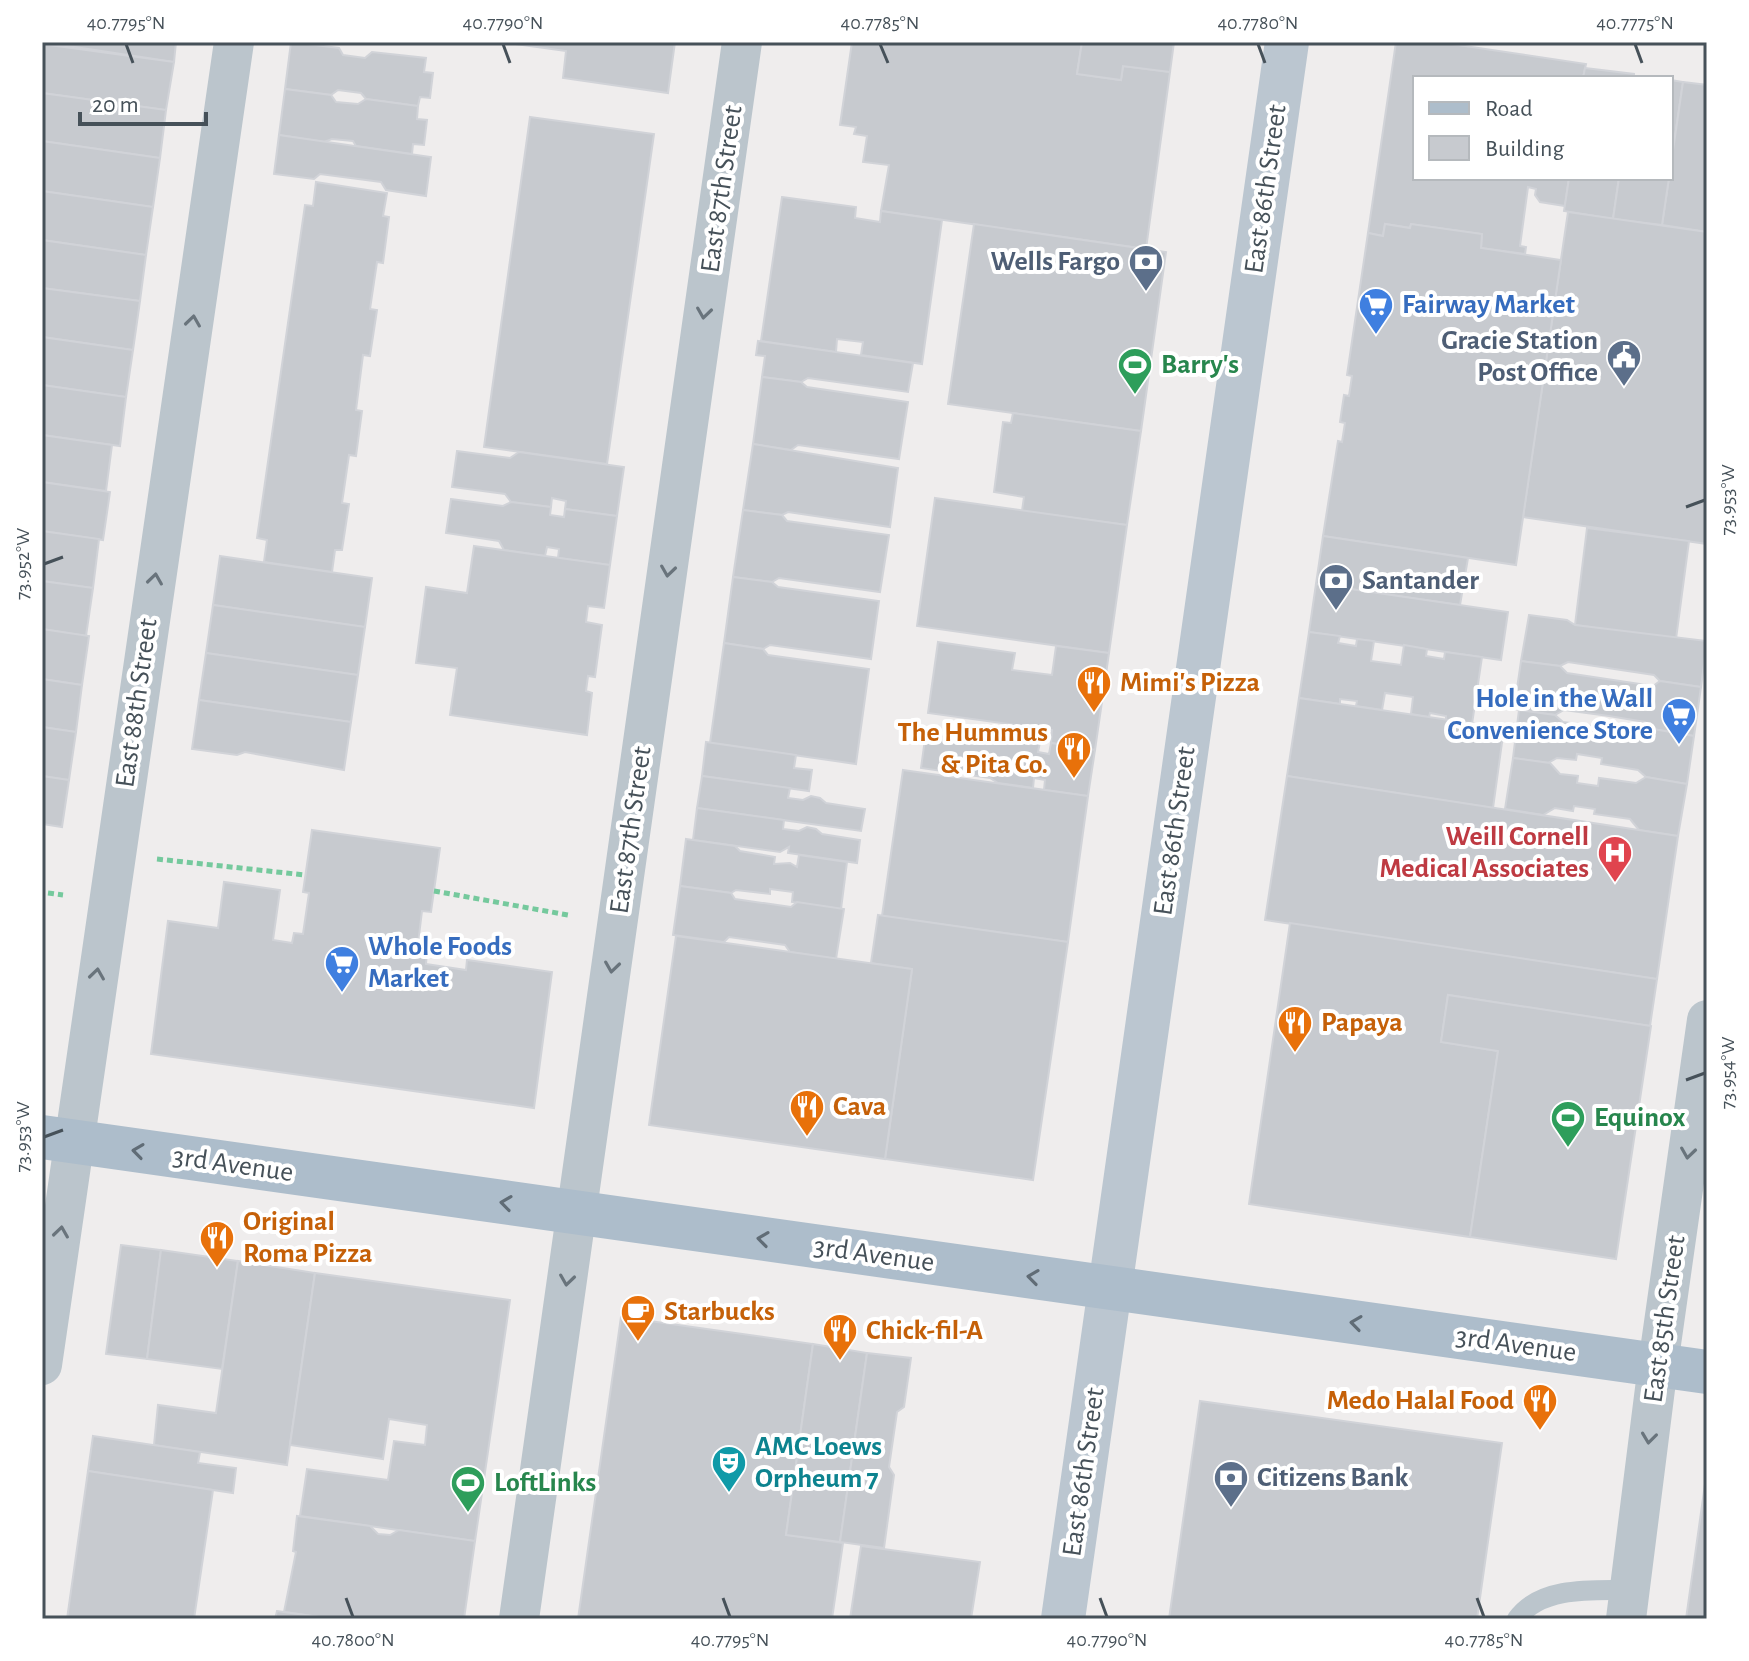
<svg xmlns="http://www.w3.org/2000/svg" width="1749" height="1661" viewBox="0 0 1749 1661" font-family="'Alegreya Sans',sans-serif">
	<rect width="100%" height="100%" fill="#efeded"/>
	<g fill="#c7cacf" stroke="#d1d3d8" stroke-width="2">
		<path d="M42,42H176L174,62Z"/>
		<path d="M291,42L339,48L343,55L365,58L372,52L426,58L424,72L433,73L430,98L420,97L418,106L366,99L361,93L338,90L331,95L285,89Z"/>
		<path d="M501,42H675L668,93L563,78L566,51Z"/>
		<path d="M852,42H1082L1077,74L1121,80L1123,66L1170,72L1146,249L881,211L889,165L863,162L867,136L854,134L856,127L840,125Z"/>
		<path d="M1082,42H1174L1170,72L1123,66L1121,80L1077,74Z"/>
		<path d="M1396,42H1438L1586,64L1583,78H1415V178H1569L1565,206L1540,202L1535,195L1536,189L1528,187L1520,246L1526,247L1525,254L1481,248L1482,234L1411,224L1410,228L1385,224L1383,236L1368,233Z"/>
		<path d="M42,44L174,62L166,110L42,93Z"/>
		<path d="M1585,68L1634,74V78H1583Z"/>
		<path d="M1671,80L1683,82L1671,164Z"/>
		<path d="M1683,82L1707,85V232L1662,225Z"/>
		<path d="M285,89L331,95L336,102L358,104L366,99L418,106L417,119L427,120L424,145L413,144L412,154L356,146L353,141L332,139L324,142L279,135Z"/>
		<path d="M42,93L166,110L160,158L42,141Z"/>
		<path d="M530,117L654,134L607,464L484,447Z"/>
		<path d="M279,135L431,157L426,196L386,190L381,182L320,174L314,179L274,174Z"/>
		<path d="M42,141L160,158L153,207L42,191Z"/>
		<path d="M1569,178H1619L1613,219L1564,211Z"/>
		<path d="M1619,178H1669L1662,225L1613,219Z"/>
		<path d="M316,182L387,193L383,216L389,217L383,263L377,262L370,309L377,310L370,356L363,355L356,410L362,411L356,456L349,455L342,503L349,504L342,550H335L332,572L264,562L267,540L257,538L305,205L313,206Z"/>
		<path d="M42,191L153,207L146,255L42,240Z"/>
		<path d="M782,197L856,207L855,218L880,222L881,211L942,220L922,364L861,355L863,342L837,339L836,352L761,341Z"/>
		<path d="M1568,212L1707,232V544L1523,517Z"/>
		<path d="M974,224L1166,252L1141,431L948,404Z"/>
		<path d="M1385,224L1410,228L1411,224L1482,234L1481,248L1561,260L1516,565L1323,536L1338,441L1342,442L1345,423L1340,422L1344,395L1349,396L1352,376L1347,375L1368,233L1383,236Z"/>
		<path d="M42,240L146,255L140,301L42,288Z"/>
		<path d="M42,288L140,301L133,350L42,337Z"/>
		<path d="M42,337L133,350L126,397L42,385Z"/>
		<path d="M758,341L913,363L908,392L808,378L801,382L762,377L765,356L756,355Z"/>
		<path d="M762,377L801,382L807,387L908,402L899,459L798,445L791,450L753,444Z"/>
		<path d="M42,385L126,397L120,446L42,435Z"/>
		<path d="M1013,413L1141,431L1127,525L1022,511L1024,497L994,492L1003,422L1011,423Z"/>
		<path d="M42,435L112,445L106,491L42,482Z"/>
		<path d="M753,444L898,468L890,527L788,512L782,515L743,510Z"/>
		<path d="M457,451L510,458L519,452L624,467L617,516L565,509L566,501L552,498L551,507L511,502L505,494L452,487Z"/>
		<path d="M42,482L110,492L103,540L42,531Z"/>
		<path d="M935,498L1127,525L1109,653L917,626Z"/>
		<path d="M451,499L503,506L511,502L551,507L550,515L564,517L565,509L617,516L610,565L558,558L559,549L547,547L545,556L504,550L499,541L446,533Z"/>
		<path d="M743,510L782,515L787,521L889,535L880,592L779,578L772,582L733,577Z"/>
		<path d="M1587,528L1689,541L1676,639L1575,625Z"/>
		<path d="M42,531L99,539L93,588L42,581Z"/>
		<path d="M1323,536L1468,558L1460,605L1316,584Z"/>
		<path d="M474,546L610,565L604,608L588,606L586,622L602,625L595,677L588,676L586,691L592,693L587,735L450,715L457,668L416,663L426,587L467,593Z"/>
		<path d="M220,556L372,578L365,627L213,605Z"/>
		<path d="M733,577L772,582L778,587L879,601L871,659L770,645L763,649L724,643Z"/>
		<path d="M42,581L93,588L86,636L42,629Z"/>
		<path d="M1316,584L1508,612L1501,660L1309,632Z"/>
		<path d="M213,605L365,627L358,675L206,653Z"/>
		<path d="M1529,615L1567,620L1575,625L1707,641L1701,687L1660,681L1654,675L1568,662L1560,666L1521,661Z"/>
		<path d="M42,629L89,636L82,685L42,679Z"/>
		<path d="M1309,632L1340,636L1338,643L1356,646L1357,639L1374,641L1371,661L1401,665L1404,645L1427,649L1426,656L1444,659L1445,652L1482,657L1472,724L1446,720V716L1430,713L1429,717L1411,714L1413,697L1385,693L1382,710L1356,706L1357,701L1340,699V704L1299,698Z"/>
		<path d="M938,642L1015,653L1012,670L1052,675L1056,646L1109,653L1095,750L1051,743L1052,730L928,713Z"/>
		<path d="M724,643L763,649L768,655L869,669L856,764L710,743Z"/>
		<path d="M206,653L358,675L351,722L199,700Z"/>
		<path d="M1521,661L1560,666L1567,673L1653,686L1660,681L1701,687L1694,736L1653,729L1645,722L1609,716L1564,710L1555,715L1514,709Z"/>
		<path d="M42,679L82,685L76,732L42,727Z"/>
		<path d="M1299,698L1504,728L1493,808L1287,776Z"/>
		<path d="M199,700L351,722L344,770L245,752L237,755L192,749Z"/>
		<path d="M1519,710L1555,715L1563,722L1643,733L1653,729L1694,736L1687,784L1646,777L1638,770L1601,764L1602,758L1577,754L1576,760L1557,758L1548,763L1513,758Z"/>
		<path d="M42,727L76,732L69,780L42,776Z"/>
		<path d="M926,732L995,742L1004,737L1040,742L1038,752L1049,754L1051,743L1095,750L1088,796L1044,790L1045,780L1034,778L1033,788L998,783L990,778L921,768Z"/>
		<path d="M706,742L796,755L794,768L812,770L809,791L702,776Z"/>
		<path d="M1513,758L1550,763L1560,774L1578,776L1577,783L1598,786L1599,778L1636,783L1646,777L1687,784L1678,836L1639,830L1630,819L1594,814L1595,809L1574,806L1573,811L1555,808L1543,815L1505,809Z"/>
		<path d="M903,770L1088,796L1068,942L882,916Z"/>
		<path d="M42,776L69,780L62,827L42,824Z"/>
		<path d="M702,776L790,788L788,798L803,800L811,796L820,798L826,803L865,809L861,831L697,808Z"/>
		<path d="M1287,776L1678,836L1657,979L1265,920Z"/>
		<path d="M697,808L784,820L783,829L799,831L807,827L816,829L822,834L860,840L857,863L788,853L789,847L780,852L693,840Z"/>
		<path d="M312,830L440,848L431,912L422,911L417,952H427L426,964L466,970L467,960L552,972L534,1108L151,1054L168,921L218,928L224,882L280,890L273,940L292,943L294,933L303,934L309,893L303,892Z"/>
		<path d="M686,839L735,846L740,851L775,857L774,864L790,863L797,867L799,855L847,862L841,909L792,902L793,892L770,889V894L736,890L731,893L680,886Z"/>
		<path d="M680,886L731,893L735,899L791,907L797,902L844,909L836,959L790,952L785,945L729,937L724,942L673,935Z"/>
		<path d="M878,915L1068,942L1033,1180L885,1159L912,969L871,963Z"/>
		<path d="M1290,923L1657,979L1650,1026L1448,995L1441,1042L1498,1051L1470,1237L1249,1204Z"/>
		<path d="M676,936L912,969L885,1159L649,1125Z"/>
		<path d="M1448,995L1651,1026L1616,1259L1470,1237L1498,1051L1441,1042Z"/>
		<path d="M121,1245L161,1250L147,1359L106,1354Z"/>
		<path d="M161,1250L238,1261L222,1369L147,1359Z"/>
		<path d="M238,1261L315,1273L287,1465L154,1445L158,1405L216,1413Z"/>
		<path d="M315,1273L510,1300L475,1541L300,1516L307,1469L388,1480L394,1441L425,1445L427,1425L389,1419L383,1459L290,1445Z"/>
		<path d="M621,1317L813,1344L786,1535L843,1543L832,1619H578Z"/>
		<path d="M813,1344L867,1353L840,1542L786,1535Z"/>
		<path d="M867,1353L911,1358L904,1407L897,1412L889,1467L894,1475L884,1548L840,1542Z"/>
		<path d="M1200,1401L1502,1443L1477,1619H1169Z"/>
		<path d="M93,1436L200,1452L198,1463L236,1468L233,1493L88,1471Z"/>
		<path d="M1707,1470V1619H1686Z"/>
		<path d="M88,1471L213,1490L194,1619H67Z"/>
		<path d="M297,1516L370,1526L378,1534L390,1535L399,1530L475,1541L464,1619H333L284,1612L296,1552L293,1551Z"/>
		<path d="M861,1546L980,1562L971,1619H850Z"/>
		<path d="M277,1611L333,1619H275Z"/>
	</g>
	<g fill="none" stroke-linecap="round" stroke-linejoin="round">
		<g stroke="#75c99d" stroke-width="5" stroke-dasharray="6 4" stroke-linecap="butt">
			<path d="M157,859L305,875"/>
			<path d="M434,891L568,915"/>
			<path d="M48,893L63,895"/>
		</g>
		<path stroke="#bbc5cc" stroke-width="20" d="M1517,1619C1540,1586 1594,1590 1630,1590"/>
		<g stroke="#bbc5cc" stroke-width="40">
			<path d="M42,1365L234,42"/>
			<path d="M519,1619L742,42"/>
			<path d="M1626,1619L1658,1365L1707,1020"/>
		</g>
		<path stroke="#bbc6d0" stroke-width="44" d="M1063,1619L1287,42"/>
		<path stroke="#adbdcb" stroke-width="44" d="M42,1137L1707,1372"/>
	</g>
	<defs><path id="oneway-chevron" d="M-2-3.5L2.5 0L-2 3.5" fill="none" stroke-width="1.6" stroke-linecap="round" stroke-linejoin="round" transform="scale(2)"/></defs>
	<g stroke="#69747c">
		<use href="#oneway-chevron" transform="translate(704 313) rotate(98)"/>
		<use href="#oneway-chevron" transform="translate(193 321) rotate(-82)"/>
		<use href="#oneway-chevron" transform="translate(668 571) rotate(98)"/>
		<use href="#oneway-chevron" transform="translate(155 579) rotate(-82)"/>
		<use href="#oneway-chevron" transform="translate(612 967) rotate(98)"/>
		<use href="#oneway-chevron" transform="translate(97 974) rotate(-82)"/>
		<use href="#oneway-chevron" transform="translate(1688 1153) rotate(98)"/>
		<use href="#oneway-chevron" transform="translate(61 1232) rotate(-82)"/>
		<use href="#oneway-chevron" transform="translate(567 1280) rotate(98)"/>
		<use href="#oneway-chevron" transform="translate(1649 1438) rotate(97)"/>
	</g>
	<g stroke="#606c76">
		<use href="#oneway-chevron" transform="translate(138 1151) rotate(-172)"/>
		<use href="#oneway-chevron" transform="translate(506 1203) rotate(-172)"/>
		<use href="#oneway-chevron" transform="translate(763 1239) rotate(-172)"/>
		<use href="#oneway-chevron" transform="translate(1033 1277) rotate(-172)"/>
		<use href="#oneway-chevron" transform="translate(1356 1323) rotate(-172)"/>
	</g>
	<path fill="none" stroke="#465159" stroke-width="3" d="M126,44L133,63M503,44L510,63M880,44L888,63M1258,44L1265,63M1635,44L1642,63M1686,507L1705,500M44,564L63,557M1686,1080L1705,1073M44,1137L63,1130M346,1598L353,1617M723,1598L730,1617M1100,1598L1107,1617M1477,1598L1484,1617"/>
	<defs>
		<symbol id="bank-pin" viewBox="-11 -11 22 30"><path d="M0 17L-7.5 6A9.5 9.5 0 1 1 7.5 6Z" fill="#5c6f8a" stroke="#fff"/><path d="M-6-4H6V4H-6ZM0-2.3a2.3 2.3 0 1 0 0 4.6a2.3 2.3 0 1 0 0-4.6Z" fill="#fff"/></symbol>
		<symbol id="supermarket-pin" viewBox="-11 -11 22 30"><path d="M0 17L-7.5 6A9.5 9.5 0 1 1 7.5 6Z" fill="#3f7fe0" stroke="#fff"/><path d="M-6-5.5h2.5l.6 2H6L4.5 2H-2.5L-4.4-4H-6ZM-1.5 3.2a1.3 1.3 0 1 0 .1 0ZM3 3.2a1.3 1.3 0 1 0 .1 0Z" fill="#fff"/></symbol>
		<symbol id="civic-pin" viewBox="-11 -11 22 30"><path d="M0 17L-7.5 6A9.5 9.5 0 1 1 7.5 6Z" fill="#5c6f8a" stroke="#fff"/><path d="M-.6-6.5H3V-4.5H.6V-3L4-1V1h2V6H-6V1h2V-1L-.6-3ZM-1.2 2.5V6h2.4V2.5Z" fill="#fff"/></symbol>
		<symbol id="stadium-pin" viewBox="-11 -11 22 30"><path d="M0 17L-7.5 6A9.5 9.5 0 1 1 7.5 6Z" fill="#2e9e5b" stroke="#fff"/><path d="M0-5a6.5 5 0 1 0 0 10a6.5 5 0 1 0 0-10ZM-3.5-1.8h7v3.6h-7Z" fill="#fff"/></symbol>
		<symbol id="restaurant-pin" viewBox="-11 -11 22 30"><path d="M0 17L-7.5 6A9.5 9.5 0 1 1 7.5 6Z" fill="#e8710a" stroke="#fff"/><path d="M-5-6h1v4h1v-4h1v4h1v-4h1v5L-1.5 .5V6h-2V.5L-5-1ZM5-6V6H3V1.5H1.5Q1.5-4 5-6Z" fill="#fff"/></symbol>
		<symbol id="hospital-pin" viewBox="-11 -11 22 30"><path d="M0 17L-7.5 6A9.5 9.5 0 1 1 7.5 6Z" fill="#e0444e" stroke="#fff"/><path d="M-5-5h3v3.5h4V-5h3V5h-3V1.5h-4V5h-3Z" fill="#fff"/></symbol>
		<symbol id="cafe-pin" viewBox="-11 -11 22 30"><path d="M0 17L-7.5 6A9.5 9.5 0 1 1 7.5 6Z" fill="#e8710a" stroke="#fff"/><path d="M-5.5-4.5H6V0H3Q3 3.5 0 3.5H-2.5Q-5.5 3.5-5.5 0ZM3-3.2v2h1.7v-2ZM-6 4.5H4V6H-6Z" fill="#fff"/></symbol>
		<symbol id="theatre-pin" viewBox="-11 -11 22 30"><path d="M0 17L-7.5 6A9.5 9.5 0 1 1 7.5 6Z" fill="#0f9aa8" stroke="#fff"/><path d="M-5-5.5Q0-4 5-5.5V0Q5 5 0 6Q-5 5-5 0ZM-3.3-2.5H-1v1.5H-3.3ZM1-2.5H3.3v1.5H1ZM-2.8 1Q0 5.5 2.8 1Z" fill="#fff"/></symbol>
	</defs>
	<g fill-rule="evenodd">
		<use href="#bank-pin" x="1126" y="242" width="40" height="54"/>
		<use href="#supermarket-pin" x="1356" y="285" width="40" height="54"/>
		<use href="#civic-pin" x="1604" y="337" width="40" height="54"/>
		<use href="#stadium-pin" x="1115" y="345" width="40" height="54"/>
		<use href="#bank-pin" x="1316" y="561" width="40" height="54"/>
		<use href="#restaurant-pin" x="1074" y="663" width="40" height="54"/>
		<use href="#supermarket-pin" x="1659" y="695" width="40" height="54"/>
		<use href="#restaurant-pin" x="1054" y="729" width="40" height="54"/>
		<use href="#hospital-pin" x="1595" y="833" width="40" height="54"/>
		<use href="#supermarket-pin" x="322" y="943" width="40" height="54"/>
		<use href="#restaurant-pin" x="1275" y="1003" width="40" height="54"/>
		<use href="#restaurant-pin" x="787" y="1087" width="40" height="54"/>
		<use href="#stadium-pin" x="1548" y="1098" width="40" height="54"/>
		<use href="#restaurant-pin" x="197" y="1218" width="40" height="54"/>
		<use href="#cafe-pin" x="618" y="1292" width="40" height="54"/>
		<use href="#restaurant-pin" x="820" y="1311" width="40" height="54"/>
		<use href="#restaurant-pin" x="1520" y="1381" width="40" height="54"/>
		<use href="#theatre-pin" x="709" y="1443" width="40" height="54"/>
		<use href="#bank-pin" x="1211" y="1458" width="40" height="54"/>
		<use href="#stadium-pin" x="448" y="1463" width="40" height="54"/>
	</g>
	<g text-anchor="middle" dominant-baseline="central" stroke-width="8" stroke-linejoin="round" paint-order="stroke">
		<g font-size="28" fill="#465159" stroke="#fff">
			<text transform="translate(722 189) rotate(-82)">East 87th Street</text>
			<text transform="translate(1266 189) rotate(-82)">East 86th Street</text>
			<text transform="translate(137 703) rotate(-82)">East 88th Street</text>
			<text transform="translate(631 830) rotate(-82)">East 87th Street</text>
			<text transform="translate(1175 831) rotate(-82)">East 86th Street</text>
			<text transform="translate(233 1165) rotate(8)">3rd Avenue</text>
			<text transform="translate(874 1255) rotate(8)">3rd Avenue</text>
			<text transform="translate(1665 1319) rotate(-82)">East 85th Street</text>
			<text transform="translate(1516 1345) rotate(8)">3rd Avenue</text>
			<text transform="translate(1084 1472) rotate(-82)">East 86th Street</text>
		</g>
		<g font-size="28" font-weight="bold" fill="#4e5e75" stroke="#fff" text-anchor="end">
			<text x="1120" y="262">Wells Fargo</text>
			<text x="1598" y="341">Gracie Station<tspan x="1598" dy="32">Post Office</tspan></text>
			<text x="1362" y="581" text-anchor="start">Santander</text>
			<text x="1257" y="1478" text-anchor="start">Citizens Bank</text>
		</g>
		<g font-size="28" font-weight="bold" fill="#366cbe" stroke="#fff" text-anchor="start">
			<text x="1402" y="305">Fairway Market</text>
			<text x="1653" y="699" text-anchor="end">Hole in the Wall<tspan x="1653" dy="32">Convenience Store</tspan></text>
			<text x="368" y="947">Whole Foods<tspan x="368" dy="32">Market</tspan></text>
		</g>
		<g font-size="28" font-weight="bold" fill="#27864d" stroke="#fff" text-anchor="start">
			<text x="1161" y="365">Barry's</text>
			<text x="1594" y="1118">Equinox</text>
			<text x="494" y="1483">LoftLinks</text>
		</g>
		<g font-size="28" font-weight="bold" fill="#c56008" stroke="#fff" text-anchor="start">
			<text x="1120" y="683">Mimi's Pizza</text>
			<text x="1048" y="733" text-anchor="end">The Hummus<tspan x="1048" dy="32">&amp; Pita Co.</tspan></text>
			<text x="1321" y="1023">Papaya</text>
			<text x="833" y="1107">Cava</text>
			<text x="243" y="1222">Original<tspan x="243" dy="32">Roma Pizza</tspan></text>
			<text x="664" y="1312">Starbucks</text>
			<text x="866" y="1331">Chick-fil-A</text>
			<text x="1514" y="1401" text-anchor="end">Medo Halal Food</text>
		</g>
		<g font-size="28" font-weight="bold" fill="#be3a42" stroke="#fff" text-anchor="end">
			<text x="1589" y="837">Weill Cornell<tspan x="1589" dy="32">Medical Associates</tspan></text>
		</g>
		<g font-size="28" font-weight="bold" fill="#0d838f" stroke="#fff" text-anchor="start">
			<text x="755" y="1447">AMC Loews<tspan x="755" dy="32">Orpheum 7</tspan></text>
		</g>
	</g>
	<rect width="1749" height="1661" fill="none" stroke="#ffffff" stroke-width="88"/>
	<rect x="1413" y="76" width="260" height="104" fill="#ffffff" stroke="#b5b9bd" stroke-width="2"/>
	<rect x="1429" y="102" width="40" height="12" fill="#adbdcb" stroke="#b5b9bd" stroke-width="2"/>
	<text x="1485" y="116" font-size="24" fill="#465159">Road</text>
	<rect x="1429" y="136" width="40" height="24" fill="#c7cacf" stroke="#b5b9bd" stroke-width="2"/>
	<text x="1485" y="156" font-size="24" fill="#465159">Building</text>
	<path d="M80 112v12h126v-12" fill="none" stroke="#465159" stroke-width="4"/>
	<text x="92" y="112" font-size="24" fill="#465159" stroke="#ffffff" stroke-width="6" paint-order="stroke">20 m</text>
	<rect x="44" y="44" width="1661" height="1573" fill="none" stroke="#465159" stroke-width="3"/>
	<g font-size="20" text-anchor="middle" fill="#465159">
		<text x="126" y="29">40.7795°N</text>
		<text x="503" y="29">40.7790°N</text>
		<text x="880" y="29">40.7785°N</text>
		<text x="1258" y="29">40.7780°N</text>
		<text x="1635" y="29">40.7775°N</text>
		<text transform="translate(1727 500) rotate(-90)" y="7">73.953°W</text>
		<text transform="translate(22 564) rotate(-90)" y="7">73.952°W</text>
		<text transform="translate(1727 1073) rotate(-90)" y="7">73.954°W</text>
		<text transform="translate(22 1137) rotate(-90)" y="7">73.953°W</text>
		<text x="353" y="1646">40.7800°N</text>
		<text x="730" y="1646">40.7795°N</text>
		<text x="1107" y="1646">40.7790°N</text>
		<text x="1484" y="1646">40.7785°N</text>
	</g>
</svg>
